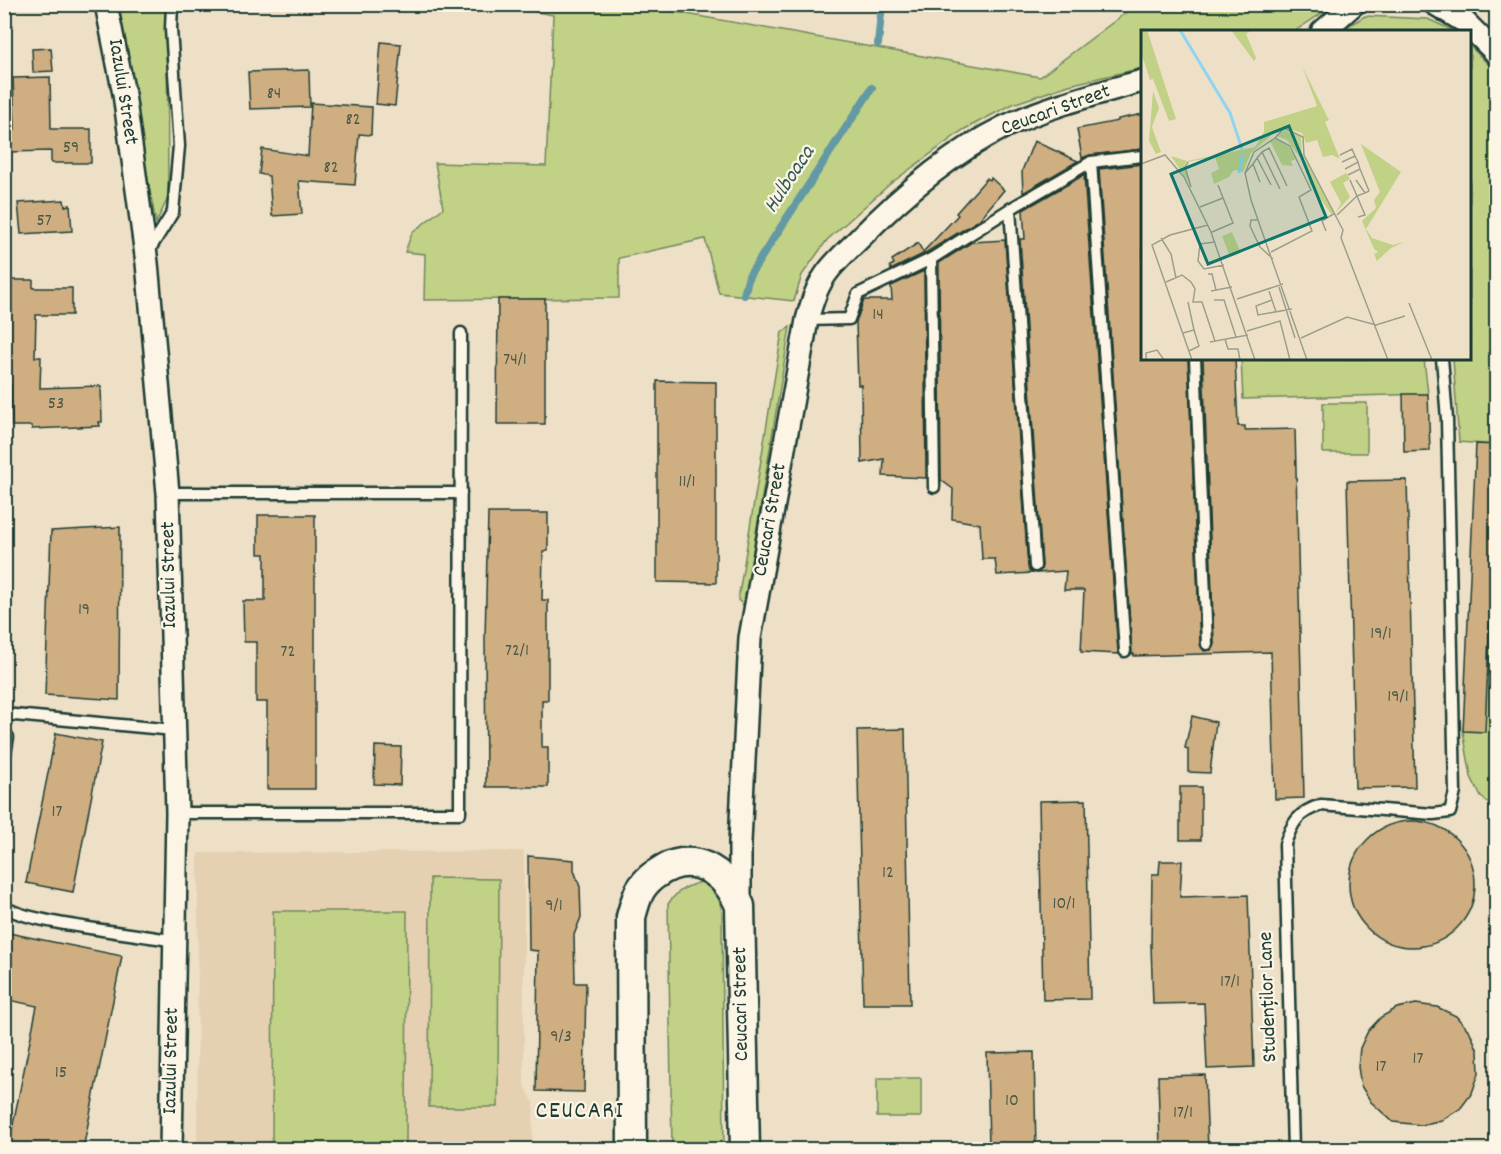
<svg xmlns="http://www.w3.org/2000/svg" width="1501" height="1154" viewBox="0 0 1501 1154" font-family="Dekko,sans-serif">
	<rect width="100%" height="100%" fill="#eee0c7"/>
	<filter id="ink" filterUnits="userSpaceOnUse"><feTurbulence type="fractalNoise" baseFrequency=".0167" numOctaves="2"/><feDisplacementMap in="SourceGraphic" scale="12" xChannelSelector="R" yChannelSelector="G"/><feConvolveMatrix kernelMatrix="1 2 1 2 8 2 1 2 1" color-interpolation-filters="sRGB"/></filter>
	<g filter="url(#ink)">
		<path fill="#e5d1b2" d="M524,851V1084L534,1103L532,1149L197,1150L198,853Z"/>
		<g fill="#c1d186" stroke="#70875d" stroke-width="1.5">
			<path d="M114,5H167L168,198L156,223Z"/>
			<path d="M501,5H636L1040,77L1136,5H1334L1295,31L1142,32V68L1069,85L1013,104L963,130L890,184L827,240L802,275L794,301L719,293L705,239L619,258V298L424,300L425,254L405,252L412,233L443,208L435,163L546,166L553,15Z"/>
			<path d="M1365,16L1428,19L1454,31H1340Z"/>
			<path d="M1470,46L1496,72V445L1459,442L1453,359L1470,358Z"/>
			<path d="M790,327L744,606L738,600L782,332Z"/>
			<path d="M1241,359H1424L1428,394L1243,399Z"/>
			<rect x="1323" y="403" width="44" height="50"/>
			<path d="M1496,455V808L1481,797L1471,777L1463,731Z"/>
			<path d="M430,878L499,879L498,1107H429Z"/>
			<path d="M701,882L718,893L722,913L724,1149H672L668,904C677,891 686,886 701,882Z"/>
			<path d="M273,911H407L406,1149H272Z"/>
			<rect x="877" y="1078" width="44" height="39"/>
		</g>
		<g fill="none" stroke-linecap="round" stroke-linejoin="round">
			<g stroke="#6299a5" stroke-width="8">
				<path d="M878,44L882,4"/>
				<path d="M744,295L749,276L872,88"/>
			</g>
		</g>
		<g fill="#cfae82" stroke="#1f3d34" stroke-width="1.5">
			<path d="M381,42L401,44L395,106L376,104Z"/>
			<path d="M51,48L53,71L33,72L32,49Z"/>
			<path d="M309,70L310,107L250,109L248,72Z"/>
			<path d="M50,77L51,129H91V163H51V151L7,152L6,129H15L13,78Z"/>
			<path d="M311,103L372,107L371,135L359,134L355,185L299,181L302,214L272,216L269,176L259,174L262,149L308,156Z"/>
			<path d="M1143,114V149L1090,155L1082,158L1077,129L1118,121V119Z"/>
			<path d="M1034,141L1078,161L1023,193L1022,171Z"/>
			<path d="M1143,164V358H1188L1200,644L1204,651L1211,650L1214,644L1203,358H1235L1238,426H1245V430L1295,429L1304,798L1275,799L1271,652L1134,656V654H1132L1099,169Z"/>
			<path d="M1084,175L1118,652V654L1081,652L1084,590H1064L1066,571L1037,573L1041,570L1042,565L1020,239H1025L1023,210Z"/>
			<path d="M987,178L990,180L991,178L1004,190L979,220L927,252L891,270L890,266L894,264L892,260L918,243L923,252L958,215L956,213Z"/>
			<path d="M64,200L65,206L70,205L72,231L21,234L18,203Z"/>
			<path d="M1005,240L1028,567L1029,571L1034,573L997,575L995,559H982L980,524L952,519L953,489L941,480L939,263L972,242Z"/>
			<path d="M924,271L926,478L883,476L884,459L862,463L861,385H858L856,322L864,300H892L891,286Z"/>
			<path d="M4,280H33V288H72V315H36L35,357H41L40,388L101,386L102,422H99L100,426L32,429V426H12L11,384H4Z"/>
			<path d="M498,299H545V424H497Z"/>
			<path d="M657,381L716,382V583L657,582Z"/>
			<path d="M1403,394H1428L1430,451L1404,452Z"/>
			<path d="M1476,444L1497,445L1485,732L1463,731Z"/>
			<path d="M1407,480L1415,787L1355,788L1347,481Z"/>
			<path d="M488,513H548V551L543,552L542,600H548V700H542V747H548V787H486L485,638Z"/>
			<path d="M258,515H315V789H267V702H256V642H244L243,601H265V554H258Z"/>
			<path d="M120,527L119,700L45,695L51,531Z"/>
			<path d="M1192,716L1216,722L1210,773L1188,772V749L1185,748Z"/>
			<path d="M905,729L910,1004H863L857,730Z"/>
			<path d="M56,733L102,742L73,892L26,883Z"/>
			<path d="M375,746L401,747L400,785L374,784Z"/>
			<rect x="1180" y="787" width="21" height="53"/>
			<path d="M1086,800L1090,999L1043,1000L1039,801Z"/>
			<circle cx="1412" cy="884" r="63"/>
			<path d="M528,856L574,860V870L580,887L581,917L574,935L575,983H586L584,1092L536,1091L538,951L529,950Z"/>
			<path d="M1160,861H1182L1180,897L1248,895L1254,1067L1207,1069L1204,1003L1153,1004L1151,945L1152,874H1159Z"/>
			<path d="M4,932L122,956L83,1149H8L37,1006L4,999Z"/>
			<path d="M1416,1004L1437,1007L1456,1016L1470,1032L1478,1051L1479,1073L1472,1093L1460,1109L1442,1120L1421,1125L1393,1122L1371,1102L1361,1086L1358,1067L1360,1048L1368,1031L1381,1017L1397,1008Z"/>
			<path d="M1034,1052L1036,1149H989L987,1053Z"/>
			<path d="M1205,1075L1208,1149H1160L1158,1076Z"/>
		</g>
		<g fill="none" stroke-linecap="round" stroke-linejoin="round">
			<defs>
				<g id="lane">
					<path d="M1091,162L1142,156"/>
					<path d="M1010,209L1091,162L1125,651"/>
					<path d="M148,252L173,212L179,146L171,29L172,4"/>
					<path d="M931,259L1010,209L1035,566"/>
					<path d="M807,320L849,319L858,294L931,259L934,487"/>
					<path d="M1195,358L1207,644"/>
					<path d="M168,493H461"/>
					<path d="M4,714L174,730"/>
					<path d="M4,760L8,737"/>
					<path d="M177,813H460L461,333"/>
					<path d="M4,906C22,923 142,934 174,941"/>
					<path d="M1293,1150L1285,844C1292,823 1298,812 1321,805L1433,814L1450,812L1455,792L1447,419L1442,358"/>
				</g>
				<g id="street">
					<path d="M106,4L124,94L147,263L168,493L177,813L171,1150"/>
					<path d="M1435,4L1465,22L1496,53"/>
					<path d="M1322,32L1354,4"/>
					<path d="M740,905V842L750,638L807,320C812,302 817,285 829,270C837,260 848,250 857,241C900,197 949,154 1004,127C1048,106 1096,94 1142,81"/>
				</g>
				<path id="secondary" d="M632,1150L631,917C633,910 635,902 638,895C641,887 649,878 656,874C691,848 725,870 740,906L745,1150"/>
			</defs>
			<use href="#lane" stroke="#1f3d34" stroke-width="15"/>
			<use href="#street" stroke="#1f3d34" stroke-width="26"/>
			<use href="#secondary" stroke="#1f3d34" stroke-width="33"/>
			<use href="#lane" stroke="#fcf5e5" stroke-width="10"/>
			<use href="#street" stroke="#fcf5e5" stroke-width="21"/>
			<use href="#secondary" stroke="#fcf5e5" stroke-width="28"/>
		</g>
	</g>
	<g text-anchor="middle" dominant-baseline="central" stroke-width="4.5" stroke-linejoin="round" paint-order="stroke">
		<g font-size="18" fill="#4b5948">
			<text x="274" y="94">84</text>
			<text x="353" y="120">82</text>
			<text x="71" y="148">59</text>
			<text x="331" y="168">82</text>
			<text x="44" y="221">57</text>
			<text x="878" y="315">14</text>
			<text x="515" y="360">74/1</text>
			<text x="56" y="404">53</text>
			<text x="687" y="482">11/1</text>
			<text x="84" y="610">19</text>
			<text x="1381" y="634">19/1</text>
			<text x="517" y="651">72/1</text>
			<text x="288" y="652">72</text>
			<text x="1398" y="697">19/1</text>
			<text x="57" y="812">17</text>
			<text x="888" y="873">12</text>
			<text x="1064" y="904">10/1</text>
			<text x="554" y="906">9/1</text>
			<text x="1230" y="982">17/1</text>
			<text x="561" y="1037">9/3</text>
			<text x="1418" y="1059">17</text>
			<text x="1381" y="1067">17</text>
			<text x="61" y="1073">15</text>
			<text x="1012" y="1101">10</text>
			<text x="1183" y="1113">17/1</text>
		</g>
		<g font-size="21" fill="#1f3d34" stroke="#fcf5e5">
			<text transform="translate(122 92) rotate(81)">Iazului Street</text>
			<text transform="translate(1056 111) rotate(-20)">Ceucari Street</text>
			<text transform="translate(771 520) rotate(-80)">Ceucari Street</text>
			<text transform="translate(170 575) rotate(-91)">Iazului Street</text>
			<text transform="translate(1269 997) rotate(-92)">Studenților Lane</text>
			<text transform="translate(742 1004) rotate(-91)">Ceucari Street</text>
			<text transform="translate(172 1061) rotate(-89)">Iazului Street</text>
		</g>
		<g font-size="22" font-style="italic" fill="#355c5a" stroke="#fcf5e5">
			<text transform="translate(790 180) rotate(-57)">Hulboaca</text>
		</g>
		<g font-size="24" letter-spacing="1.5" fill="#1f3d34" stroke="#fcf5e5">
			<text x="580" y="1112">CEUCARI</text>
		</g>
	</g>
	<g transform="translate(1141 30)">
		<rect width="330" height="330" fill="#eee0c7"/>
		<path d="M0,0H6L35,89L28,91L12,49L9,50L0,22ZM90,0H111L105,4L115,28L113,31ZM161,36L188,90L184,92L199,129L191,125L182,127L176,110L165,113L161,103L140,97L110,123L102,142L93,140L88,147L73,154L70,143L78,139L74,127L45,132L43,137L50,156L30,126L46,131L114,117L123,102V92L176,76ZM12,61L18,78L11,97L20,122L15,124L8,111ZM143,100L160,106L161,123L193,182L190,184L169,154L162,131L146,110L136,106ZM135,109L148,117L155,129L150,131L152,136L141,135L129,111ZM220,114L260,142L225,199L231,208L252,215L263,212L250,218L236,231L233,224L237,222L233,219L221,191L235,178L233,170L239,162ZM205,143L209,149L202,153L209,167L195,182L200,173L189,152ZM91,202L100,223L89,227L81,206Z" fill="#c1d186"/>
		<path fill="none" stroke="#8ed6f0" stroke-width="3" d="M39,0L89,83L101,119M98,143L102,123"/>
		<path fill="none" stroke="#9b9f8c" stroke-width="1.5" d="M134,108L143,98L162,107L163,125L202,200L200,208L247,330M134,108L113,122L104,143L110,170L166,330M121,122L128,118L146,156M199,125L211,119L214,126M116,128L121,122L139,159M47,132L44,137L50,157M201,132L214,126L217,132M0,134L24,125L43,147L70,202L114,330M112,134L116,128L130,155M204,139L217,132L219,139M104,143L112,134L119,152M207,145L219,139L228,161L224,163M209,150L216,166L224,163L215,150M59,177L82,168M196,185L216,166L224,185L217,187M116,190H110L109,196L119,217L132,229M54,201L59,214L74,212M185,201L181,191L194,183M71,202L92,193L77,155M20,208L30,224L35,248M59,214L57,231L63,239L83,235M130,222L171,201L158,167L170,160L149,116L134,108M67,244H71L75,260M25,252L41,245L50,252L54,259L52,272H61L74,311M138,257L154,308M70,261L91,257M128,261L135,282M96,269L142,254M73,270H83L95,307M131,270L115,276L117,285L151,279M268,273L291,330M106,301L139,291L149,330M42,303L53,300L47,272M160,308L206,287L235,295L264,286M84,309L87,319H97L99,330M69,312L107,305M48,321L58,316L53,300M5,330V323L16,320L23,330M51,330L11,215L29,205L67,195"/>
		<path fill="#0f766e" fill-opacity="0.15" stroke="#0f766e" stroke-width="3" d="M148,96L185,187L67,234L30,144Z"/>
		<rect width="330" height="330" fill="none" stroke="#1f3d34" stroke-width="3"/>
	</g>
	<rect width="1501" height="1154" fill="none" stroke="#fcf5e5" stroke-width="24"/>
	<rect x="12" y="12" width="1477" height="1130" fill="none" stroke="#1f3d34" stroke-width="2" filter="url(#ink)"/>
</svg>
